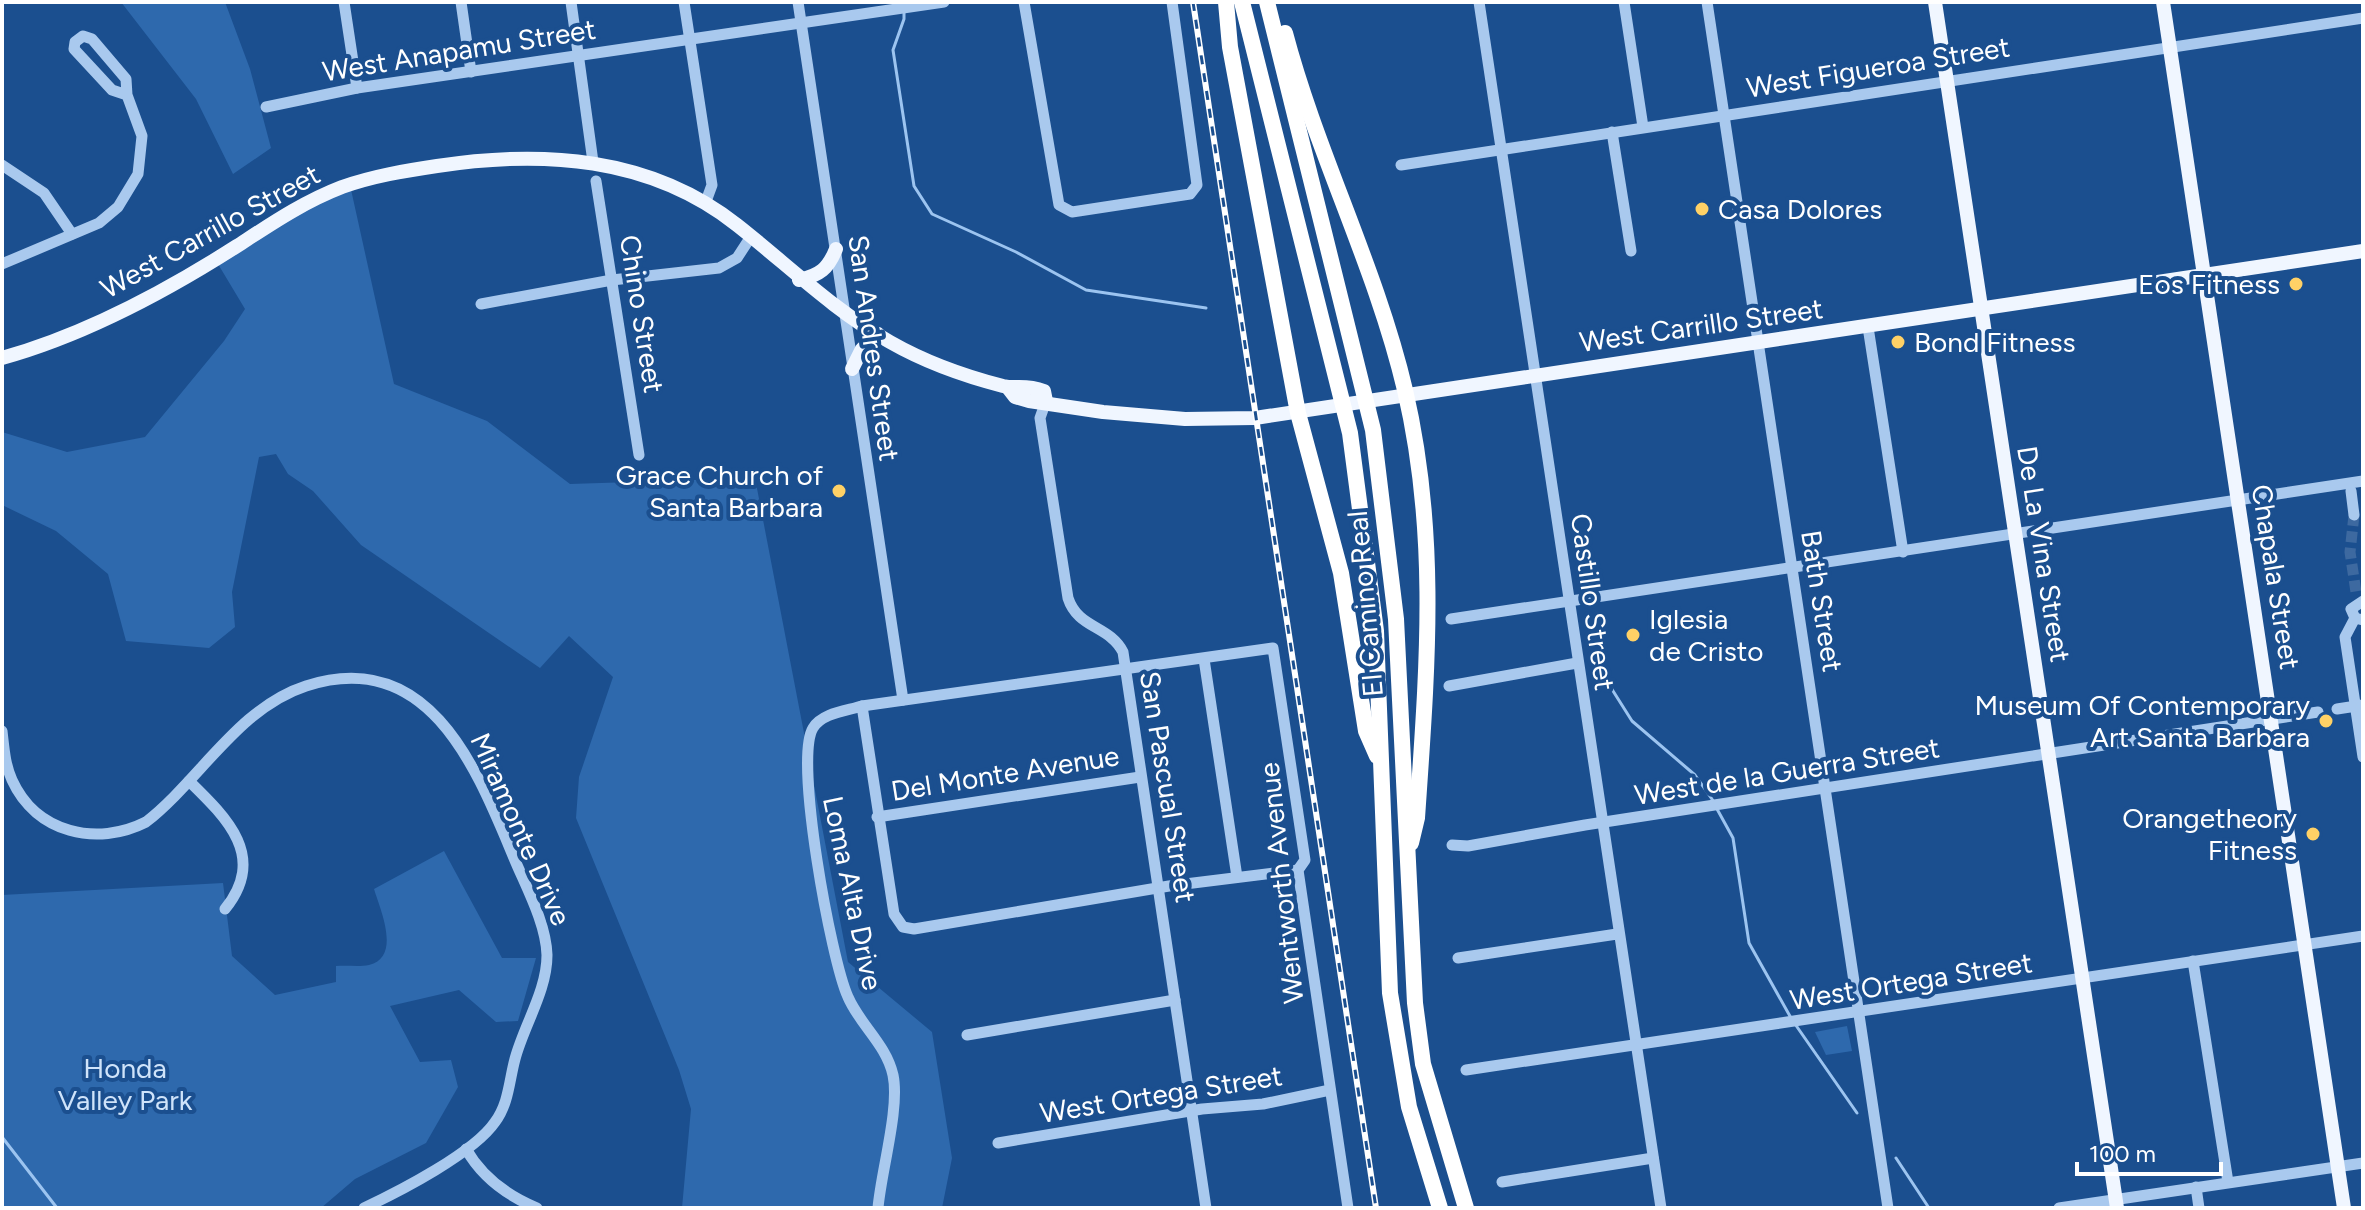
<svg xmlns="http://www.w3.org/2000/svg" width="2365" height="1210" viewBox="0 0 2365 1210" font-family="Figtree,sans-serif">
	<rect width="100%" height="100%" fill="#1b4f8f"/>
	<g fill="#2e69ad">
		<path d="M121,2H225L250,69L271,148L233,174L196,99Z"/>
		<path d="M350,185L394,384L487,421L570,484L755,478L848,962L932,1032L952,1158L942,1208H682L691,1109L679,1070L576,818L579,777L613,677L569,636L540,668L361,545L313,491L288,474L276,454L259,457L232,592L235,627L209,648L126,641L108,574L56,531L2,505V432L67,452L145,437L224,341L245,309L215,259Z"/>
		<path d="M444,851L502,958H536L518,1021L496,1022L459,990L390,1006L420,1062L451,1060L458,1087L426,1143L355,1179L321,1208H2V895L223,883L232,956L275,995L336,982V966C347,965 359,967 369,965C402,957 380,909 374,889Z"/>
		<path d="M1847,1026L1852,1051L1826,1055L1815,1032Z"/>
	</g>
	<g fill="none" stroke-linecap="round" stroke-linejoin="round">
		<g stroke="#9cc4f0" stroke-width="3">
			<path d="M904,2V19L893,50L914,186L932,214L1016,252L1086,290L1206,308"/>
			<path d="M1596,664L1632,721L1695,775L1714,802"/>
			<path d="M1717,809L1733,838L1749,943L1791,1018"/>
			<path d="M1795,1024L1857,1113"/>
			<path d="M2,1137L57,1208"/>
			<path d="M1896,1158L1929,1208"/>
		</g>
		<path stroke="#3d69a0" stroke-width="11" stroke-dasharray="11 5.5" stroke-linecap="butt" d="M2354,515L2350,552L2356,592"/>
		<g stroke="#a9c9ee" stroke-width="11">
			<path d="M344,2L357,88"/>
			<path d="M461,2L471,72"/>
			<path d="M571,2L593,162"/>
			<path d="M684,2L712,185L705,204"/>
			<path d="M798,2L903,700"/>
			<path d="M1024,2L1059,205L1072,212L1190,194L1197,185L1172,2"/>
			<path d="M1479,2L1661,1208"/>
			<path d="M1624,2L1643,127"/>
			<path d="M1707,2L1888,1208"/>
			<path d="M266,107L357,88L944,2"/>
			<path d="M1612,132L1631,251"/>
			<path d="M2,165L44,193L72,234"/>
			<path d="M1401,165L2363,18"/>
			<path d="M596,181L639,455"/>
			<path d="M2,264L99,223L118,207L138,174L142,136L127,95L126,79L92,39L83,36L75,42L74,49L112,90L127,95"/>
			<path d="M481,304L612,280L719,268L737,258L750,238"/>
			<path d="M1868,327L1903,552"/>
			<path d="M1046,401L1040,418L1068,598C1078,629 1109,625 1123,652L1206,1208"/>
			<path d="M2351,491L2354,515"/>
			<path d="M2363,601L2351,609L2355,618L2363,620"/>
			<path d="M2355,618L2345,637L2363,757"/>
			<path d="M1451,619L2363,481"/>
			<path d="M1204,659L1237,877"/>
			<path d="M1449,686L1577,663"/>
			<path d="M862,706L894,914L903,927L914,929L1169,886L1298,870"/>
			<path d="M2337,709L2363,705"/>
			<path d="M2,731C4,748 5,765 12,780C36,833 97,847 146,822C200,780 238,708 306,686C430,646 477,770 514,858C526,887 546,923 547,955C547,991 524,1025 515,1059C509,1081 509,1103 495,1122C474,1153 400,1191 364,1208"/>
			<path d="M189,781C228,819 267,857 225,909"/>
			<path d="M877,817L1140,777"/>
			<path d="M1452,845L1468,846L1585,825L2318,712"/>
			<path d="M1458,958L1617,934"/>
			<path d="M2193,961L2228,1182"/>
			<path d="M967,1035L1175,1000"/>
			<path d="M1466,1070L2363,936"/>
			<path d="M998,1143L1202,1109L1263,1104L1330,1090"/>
			<path d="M466,1149C482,1177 508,1196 537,1208"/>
			<path d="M1502,1182L1653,1158"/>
			<path d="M2196,1187L2199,1208"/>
			<path d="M878,1208C881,1172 900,1108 893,1075C886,1044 860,1025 848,997C831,960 794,759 813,728C822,713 846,711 862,706L1273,648L1305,860L1298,870L1348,1208"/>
			<path d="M2059,1208L2363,1163"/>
		</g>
		<g stroke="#f0f6ff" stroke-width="14">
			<path d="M1935,2L2117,1208"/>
			<path d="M2163,2L2344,1208"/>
			<path d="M799,280C820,275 828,269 836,249"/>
			<path d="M2,358C85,335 165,292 237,246C271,224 303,202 342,187C373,176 404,171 437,166C541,150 650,156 737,225C788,265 833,310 890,342C925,362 964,376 1003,386C1016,389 1025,384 1044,391L1046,401"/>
			<path d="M852,369L862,349L878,334"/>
			<path d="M1008,388L1015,397L1029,401L1103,412L1185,419L1255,418L2363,251"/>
		</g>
		<g stroke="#fff" stroke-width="16">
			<path d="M1226,2L1230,47L1298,413L1341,573L1366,731L1377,756"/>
			<path d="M1242,2L1350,433L1376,631L1390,993L1409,1107L1440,1208"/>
			<path d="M1267,2L1373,430L1396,619L1415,1003L1423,1064L1466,1208"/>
			<path d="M1285,33C1317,154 1376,267 1405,390C1439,536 1427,671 1417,818L1411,843"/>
		</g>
		<defs>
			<path id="rail" d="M1193,2L1376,1208"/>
		</defs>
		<use href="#rail" stroke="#fff" stroke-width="6"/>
		<use href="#rail" stroke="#1b4f8f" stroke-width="3" stroke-dasharray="9" stroke-linecap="butt"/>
	</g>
	<g fill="#ffd166" stroke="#1b4f8f" stroke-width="3">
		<circle cx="1702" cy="209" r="8"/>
		<circle cx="2296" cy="284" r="8"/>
		<circle cx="1898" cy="342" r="8"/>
		<circle cx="839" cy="491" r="8"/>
		<circle cx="1633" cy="635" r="8"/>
		<circle cx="2326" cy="721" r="8"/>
		<circle cx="2313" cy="834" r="8"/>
	</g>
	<g text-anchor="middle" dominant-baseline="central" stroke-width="8" stroke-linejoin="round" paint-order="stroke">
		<g font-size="28" fill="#fff" stroke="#1b4f8f">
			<text transform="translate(459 50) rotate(-9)">West Anapamu Street</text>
			<text transform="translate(1878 67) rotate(-9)">West Figueroa Street</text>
			<text transform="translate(210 231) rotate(-29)">West Carrillo Street</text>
			<text transform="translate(642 314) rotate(81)">Chino Street</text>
			<text transform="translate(1701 325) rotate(-8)">West Carrillo Street</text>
			<text transform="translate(874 348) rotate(82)">San Andres Street</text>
			<text transform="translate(2044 554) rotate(81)">De La Vina Street</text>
			<text transform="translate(2276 577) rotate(81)">Chapala Street</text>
			<text transform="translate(1822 601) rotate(81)">Bath Street</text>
			<text transform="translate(1593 602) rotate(82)">Castillo Street</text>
			<text transform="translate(1365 604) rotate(-95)">El Camino Real</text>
			<text transform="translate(1787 771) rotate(-9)">West de la Guerra Street</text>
			<text transform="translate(1005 773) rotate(-9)">Del Monte Avenue</text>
			<text transform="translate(1168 787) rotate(81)">San Pascual Street</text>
			<text transform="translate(521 829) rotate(66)">Miramonte Drive</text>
			<text transform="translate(1281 883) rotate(-96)">Wentworth Avenue</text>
			<text transform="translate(853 893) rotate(78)">Loma Alta Drive</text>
			<text transform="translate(1911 981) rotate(-9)">West Ortega Street</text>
			<text transform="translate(1161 1094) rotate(-9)">West Ortega Street</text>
		</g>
		<g font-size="28" fill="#fff" stroke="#1b4f8f" text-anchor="end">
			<text x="1718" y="209" text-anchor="start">Casa Dolores</text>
			<text x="2280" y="284">Eos Fitness</text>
			<text x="1914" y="342" text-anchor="start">Bond Fitness</text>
			<text x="823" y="475">Grace Church of<tspan x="823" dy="32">Santa Barbara</tspan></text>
			<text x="1649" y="619" text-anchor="start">Iglesia<tspan x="1649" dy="32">de Cristo</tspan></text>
			<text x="2310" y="705">Museum Of Contemporary<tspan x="2310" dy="32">Art Santa Barbara</tspan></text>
			<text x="2297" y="818">Orangetheory<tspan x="2297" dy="32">Fitness</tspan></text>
		</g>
		<g font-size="28" fill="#cfe3fa" stroke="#1b4f8f">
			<text x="125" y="1068">Honda<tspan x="125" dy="32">Valley Park</tspan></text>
		</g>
	</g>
	<rect width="2365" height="1210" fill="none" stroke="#ffffff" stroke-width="8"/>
	<path d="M2077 1162v12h144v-12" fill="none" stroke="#ffffff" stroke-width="4"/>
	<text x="2089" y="1162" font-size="24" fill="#ffffff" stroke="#1b4f8f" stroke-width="6" paint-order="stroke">100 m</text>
</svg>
